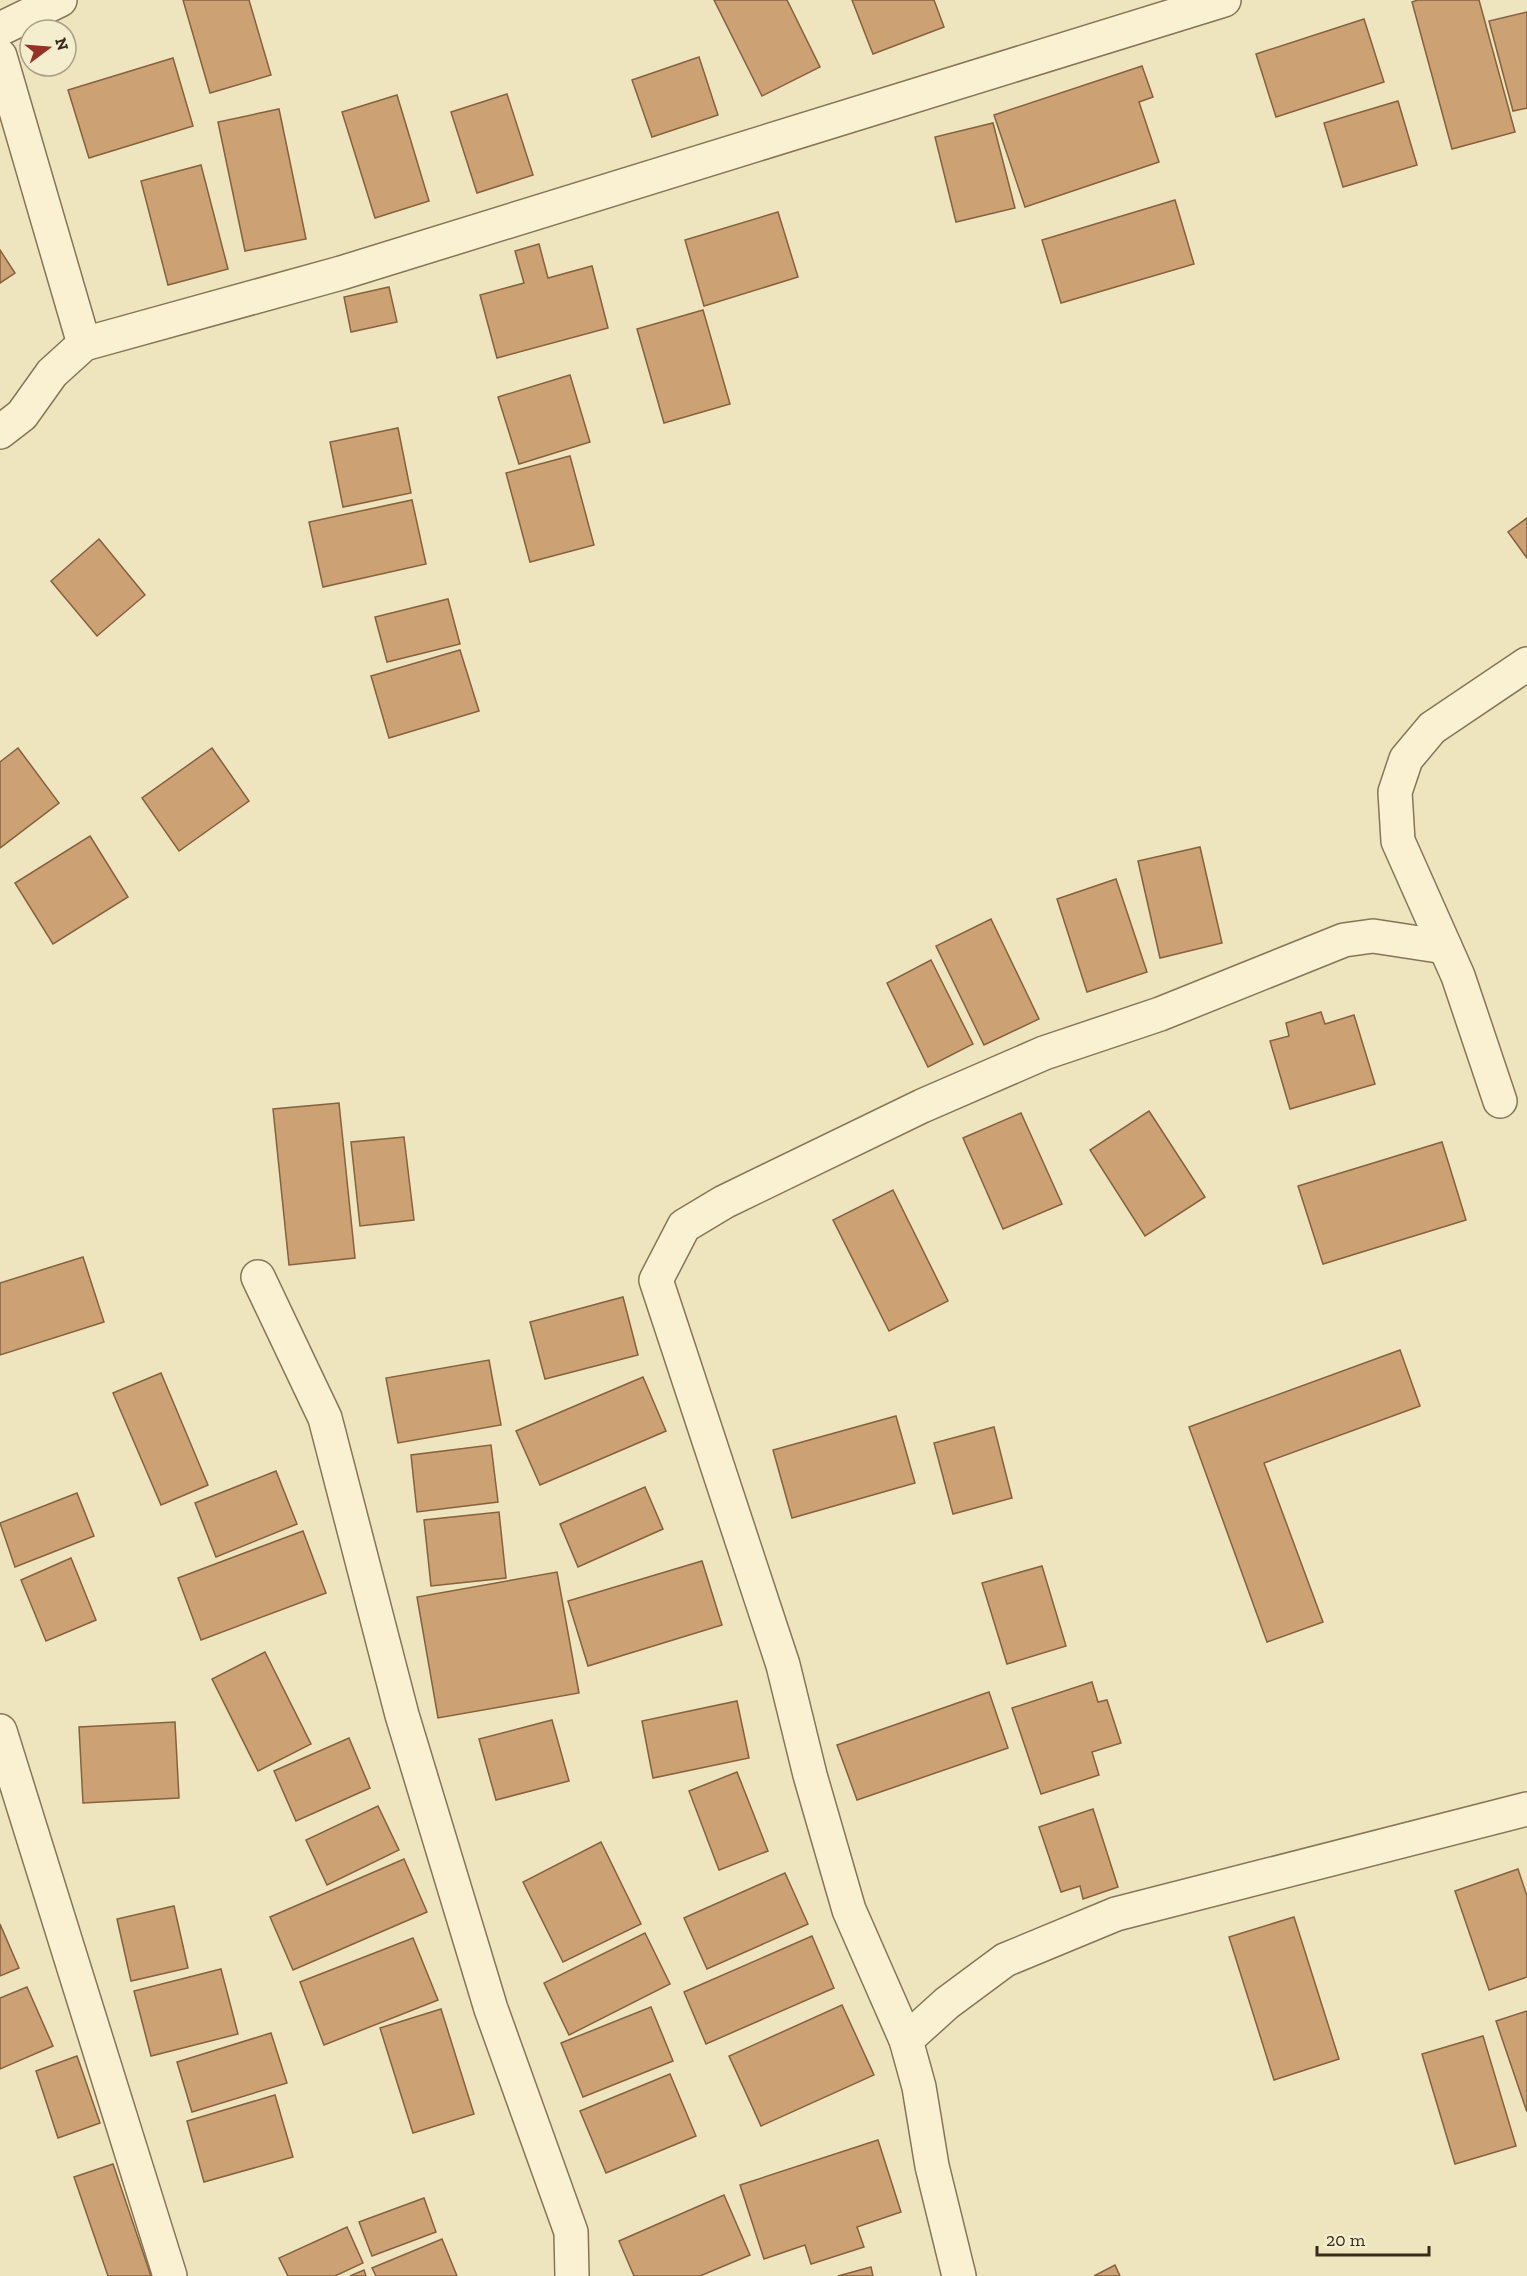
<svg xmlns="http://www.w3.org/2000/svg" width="1527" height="2276" viewBox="0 0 1527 2276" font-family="'Zilla Slab',serif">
	<rect width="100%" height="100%" fill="#eee5bf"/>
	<g fill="#cca274" stroke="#86613d" stroke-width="1.5">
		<path d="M183,0H249L271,75L210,93Z"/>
		<path d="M714,0H787L820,67L762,96Z"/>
		<path d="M852,0H934L944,27L873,54Z"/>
		<path d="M1418,0H1479L1515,132L1452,149L1412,2Z"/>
		<path d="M1527,12V108L1513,111L1489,21Z"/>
		<path d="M1364,19L1384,82L1276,117L1256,54Z"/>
		<path d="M699,57L718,115L652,137L632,80Z"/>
		<path d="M173,58L193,126L89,158L68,90Z"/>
		<path d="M1142,66L1153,97L1139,102L1159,162L1025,207L994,115Z"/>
		<path d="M507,94L533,175L477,193L451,112Z"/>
		<path d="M397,95L429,201L375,218L342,112Z"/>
		<path d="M1398,101L1417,165L1343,187L1324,123Z"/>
		<path d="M279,109L306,239L245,251L218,122Z"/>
		<path d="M993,123L1015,208L956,222L935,137Z"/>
		<path d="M201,165L228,269L168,285L141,181Z"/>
		<path d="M1175,200L1194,264L1061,303L1042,240Z"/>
		<path d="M778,212L798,277L704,306L685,240Z"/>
		<path d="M539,244L548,278L592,266L608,328L497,358L480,295L524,283L515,251Z"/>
		<path d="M0,250L15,273L0,283Z"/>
		<path d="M389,287L397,322L351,332L344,297Z"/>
		<path d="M703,310L730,404L664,423L637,329Z"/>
		<path d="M570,375L590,442L519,464L498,397Z"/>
		<path d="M398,428L411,493L343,507L330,442Z"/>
		<path d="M570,456L594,545L530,562L506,473Z"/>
		<path d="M412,500L426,564L323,587L309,522Z"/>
		<path d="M1527,518V558L1508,532Z"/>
		<path d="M99,539L145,595L97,636L51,581Z"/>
		<path d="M448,599L460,644L387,662L375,617Z"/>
		<path d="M460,650L479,711L389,738L371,676Z"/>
		<path d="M18,748L59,803L0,848V762Z"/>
		<path d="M212,748L249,801L179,851L142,798Z"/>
		<path d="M90,836L128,897L53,944L15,883Z"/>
		<path d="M1200,847L1222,943L1160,958L1138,861Z"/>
		<path d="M1116,879L1147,972L1087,992L1057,899Z"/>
		<path d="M991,919L1039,1019L984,1045L936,946Z"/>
		<path d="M931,960L973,1044L928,1067L887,983Z"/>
		<path d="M1321,1012L1325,1024L1354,1015L1375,1084L1290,1109L1270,1041L1289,1036L1286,1023Z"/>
		<path d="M339,1103L355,1258L289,1265L273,1109Z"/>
		<path d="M1149,1111L1205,1197L1145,1236L1090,1150Z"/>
		<path d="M1021,1113L1062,1204L1003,1229L963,1138Z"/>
		<path d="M404,1137L414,1220L360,1226L351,1142Z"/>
		<path d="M1442,1142L1466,1220L1323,1264L1298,1186Z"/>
		<path d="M893,1190L948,1301L889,1331L833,1220Z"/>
		<path d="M83,1257L104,1322L0,1355V1283Z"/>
		<path d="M623,1297L638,1355L545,1379L530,1322Z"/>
		<path d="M1400,1350L1420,1406L1264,1463L1323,1622L1267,1642L1189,1427Z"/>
		<path d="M489,1360L501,1425L398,1443L386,1378Z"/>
		<path d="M161,1373L208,1485L161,1505L113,1393Z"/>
		<path d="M643,1377L666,1431L540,1485L516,1431Z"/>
		<path d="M896,1416L915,1483L792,1518L773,1450Z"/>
		<path d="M994,1427L1012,1498L953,1514L934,1443Z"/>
		<path d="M491,1445L498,1502L417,1512L411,1455Z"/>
		<path d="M276,1471L297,1524L216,1557L195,1503Z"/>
		<path d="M645,1487L663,1529L578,1567L560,1524Z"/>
		<path d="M77,1493L94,1536L15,1567L0,1523Z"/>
		<path d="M499,1512L506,1578L431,1586L424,1520Z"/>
		<path d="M303,1531L326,1593L201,1640L178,1578Z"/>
		<path d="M71,1558L96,1620L46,1641L21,1580Z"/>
		<path d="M702,1561L722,1625L588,1666L568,1601Z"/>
		<path d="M1042,1566L1066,1646L1007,1664L982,1583Z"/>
		<path d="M557,1572L579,1693L438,1718L417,1597Z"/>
		<path d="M265,1652L311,1744L258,1771L212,1679Z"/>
		<path d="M1092,1682L1098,1702L1107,1700L1121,1743L1092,1752L1099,1775L1041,1794L1012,1708Z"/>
		<path d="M989,1692L1008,1748L857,1800L837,1745Z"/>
		<path d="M737,1701L749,1758L653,1778L642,1721Z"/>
		<path d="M552,1720L569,1781L496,1800L479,1739Z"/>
		<path d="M175,1722L179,1798L83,1803L79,1727Z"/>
		<path d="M349,1738L370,1788L296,1821L274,1771Z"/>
		<path d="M737,1772L768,1851L719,1870L689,1791Z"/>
		<path d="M378,1806L399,1850L327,1885L306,1840Z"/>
		<path d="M1093,1809L1118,1887L1083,1899L1080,1886L1061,1892L1039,1827Z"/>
		<path d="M601,1842L641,1924L563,1962L523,1882Z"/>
		<path d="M404,1859L427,1912L293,1970L270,1917Z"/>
		<path d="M1518,1869L1527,1896V1977L1489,1990L1455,1891Z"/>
		<path d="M785,1873L808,1924L707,1969L684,1918Z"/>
		<path d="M174,1906L188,1968L131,1981L117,1919Z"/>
		<path d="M1294,1917L1339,2059L1274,2080L1229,1937Z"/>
		<path d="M0,1924L19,1968L0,1976Z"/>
		<path d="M645,1933L670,1984L569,2035L544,1983Z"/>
		<path d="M812,1936L834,1988L706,2044L684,1992Z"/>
		<path d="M413,1938L438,2000L324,2045L300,1982Z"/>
		<path d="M221,1969L238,2034L151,2056L134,1991Z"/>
		<path d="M27,1987L53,2046L0,2069V1998Z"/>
		<path d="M842,2005L874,2075L761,2126L729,2056Z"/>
		<path d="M651,2007L673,2061L583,2097L561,2043Z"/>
		<path d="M441,2009L474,2114L413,2133L380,2028Z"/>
		<path d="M1527,2011V2112L1496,2021Z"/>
		<path d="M271,2033L287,2083L192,2112L177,2062Z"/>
		<path d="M1483,2036L1516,2146L1455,2164L1422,2054Z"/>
		<path d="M77,2056L100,2123L58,2138L36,2071Z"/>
		<path d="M670,2074L696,2136L606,2173L580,2111Z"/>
		<path d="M275,2095L293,2157L204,2182L187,2121Z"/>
		<path d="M878,2140L901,2212L857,2227L864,2247L811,2264L805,2245L764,2259L740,2185Z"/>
		<path d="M113,2164L151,2276H108L74,2177Z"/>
		<path d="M724,2195L750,2255L700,2276H634L619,2241Z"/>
		<path d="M424,2198L436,2232L372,2256L359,2222Z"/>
		<path d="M347,2227L363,2263L335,2276H288L279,2258Z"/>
		<path d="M442,2239L457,2276H376L372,2268Z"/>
		<path d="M1115,2265L1120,2276H1094Z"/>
		<path d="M871,2267L873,2276H838Z"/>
		<path d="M364,2270L366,2276H350Z"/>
	</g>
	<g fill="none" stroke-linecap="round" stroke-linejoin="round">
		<defs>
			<g id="minor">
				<path d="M0,29L60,0"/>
				<path d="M0,56L84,344"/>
				<path d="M0,432L22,415L52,373L84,344L341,273L1224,0"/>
				<path d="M1500,1101L1458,976L1398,841L1395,792L1406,759L1432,728L1527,664"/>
				<path d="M258,1277L325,1418L402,1715L491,2009L571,2232L572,2276"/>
				<path d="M0,1731L170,2276"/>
				<path d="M906,2040L947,2003L1005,1960L1116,1914L1527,1809"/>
				<path d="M959,2276L932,2166L919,2087L906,2040L849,1910L810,1775L783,1665L656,1280L684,1226L724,1202L922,1106L1044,1053L1160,1014L1344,940L1373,936L1445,947"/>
			</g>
		</defs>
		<use href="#minor" stroke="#867557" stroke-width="36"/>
		<use href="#minor" stroke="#f9f1d2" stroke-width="33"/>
	</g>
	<g transform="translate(48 48) rotate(74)"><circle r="28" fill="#f5eece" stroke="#a9a087" stroke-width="1.5"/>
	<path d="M0-4.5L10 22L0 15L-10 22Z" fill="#963127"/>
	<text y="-9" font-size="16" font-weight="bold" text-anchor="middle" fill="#362b1c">N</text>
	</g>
	<path d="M1317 2246v9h112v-9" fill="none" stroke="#362b1c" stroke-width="3"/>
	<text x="1326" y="2246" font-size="18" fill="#362b1c" stroke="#f5eece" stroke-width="4.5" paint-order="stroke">20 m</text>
</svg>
